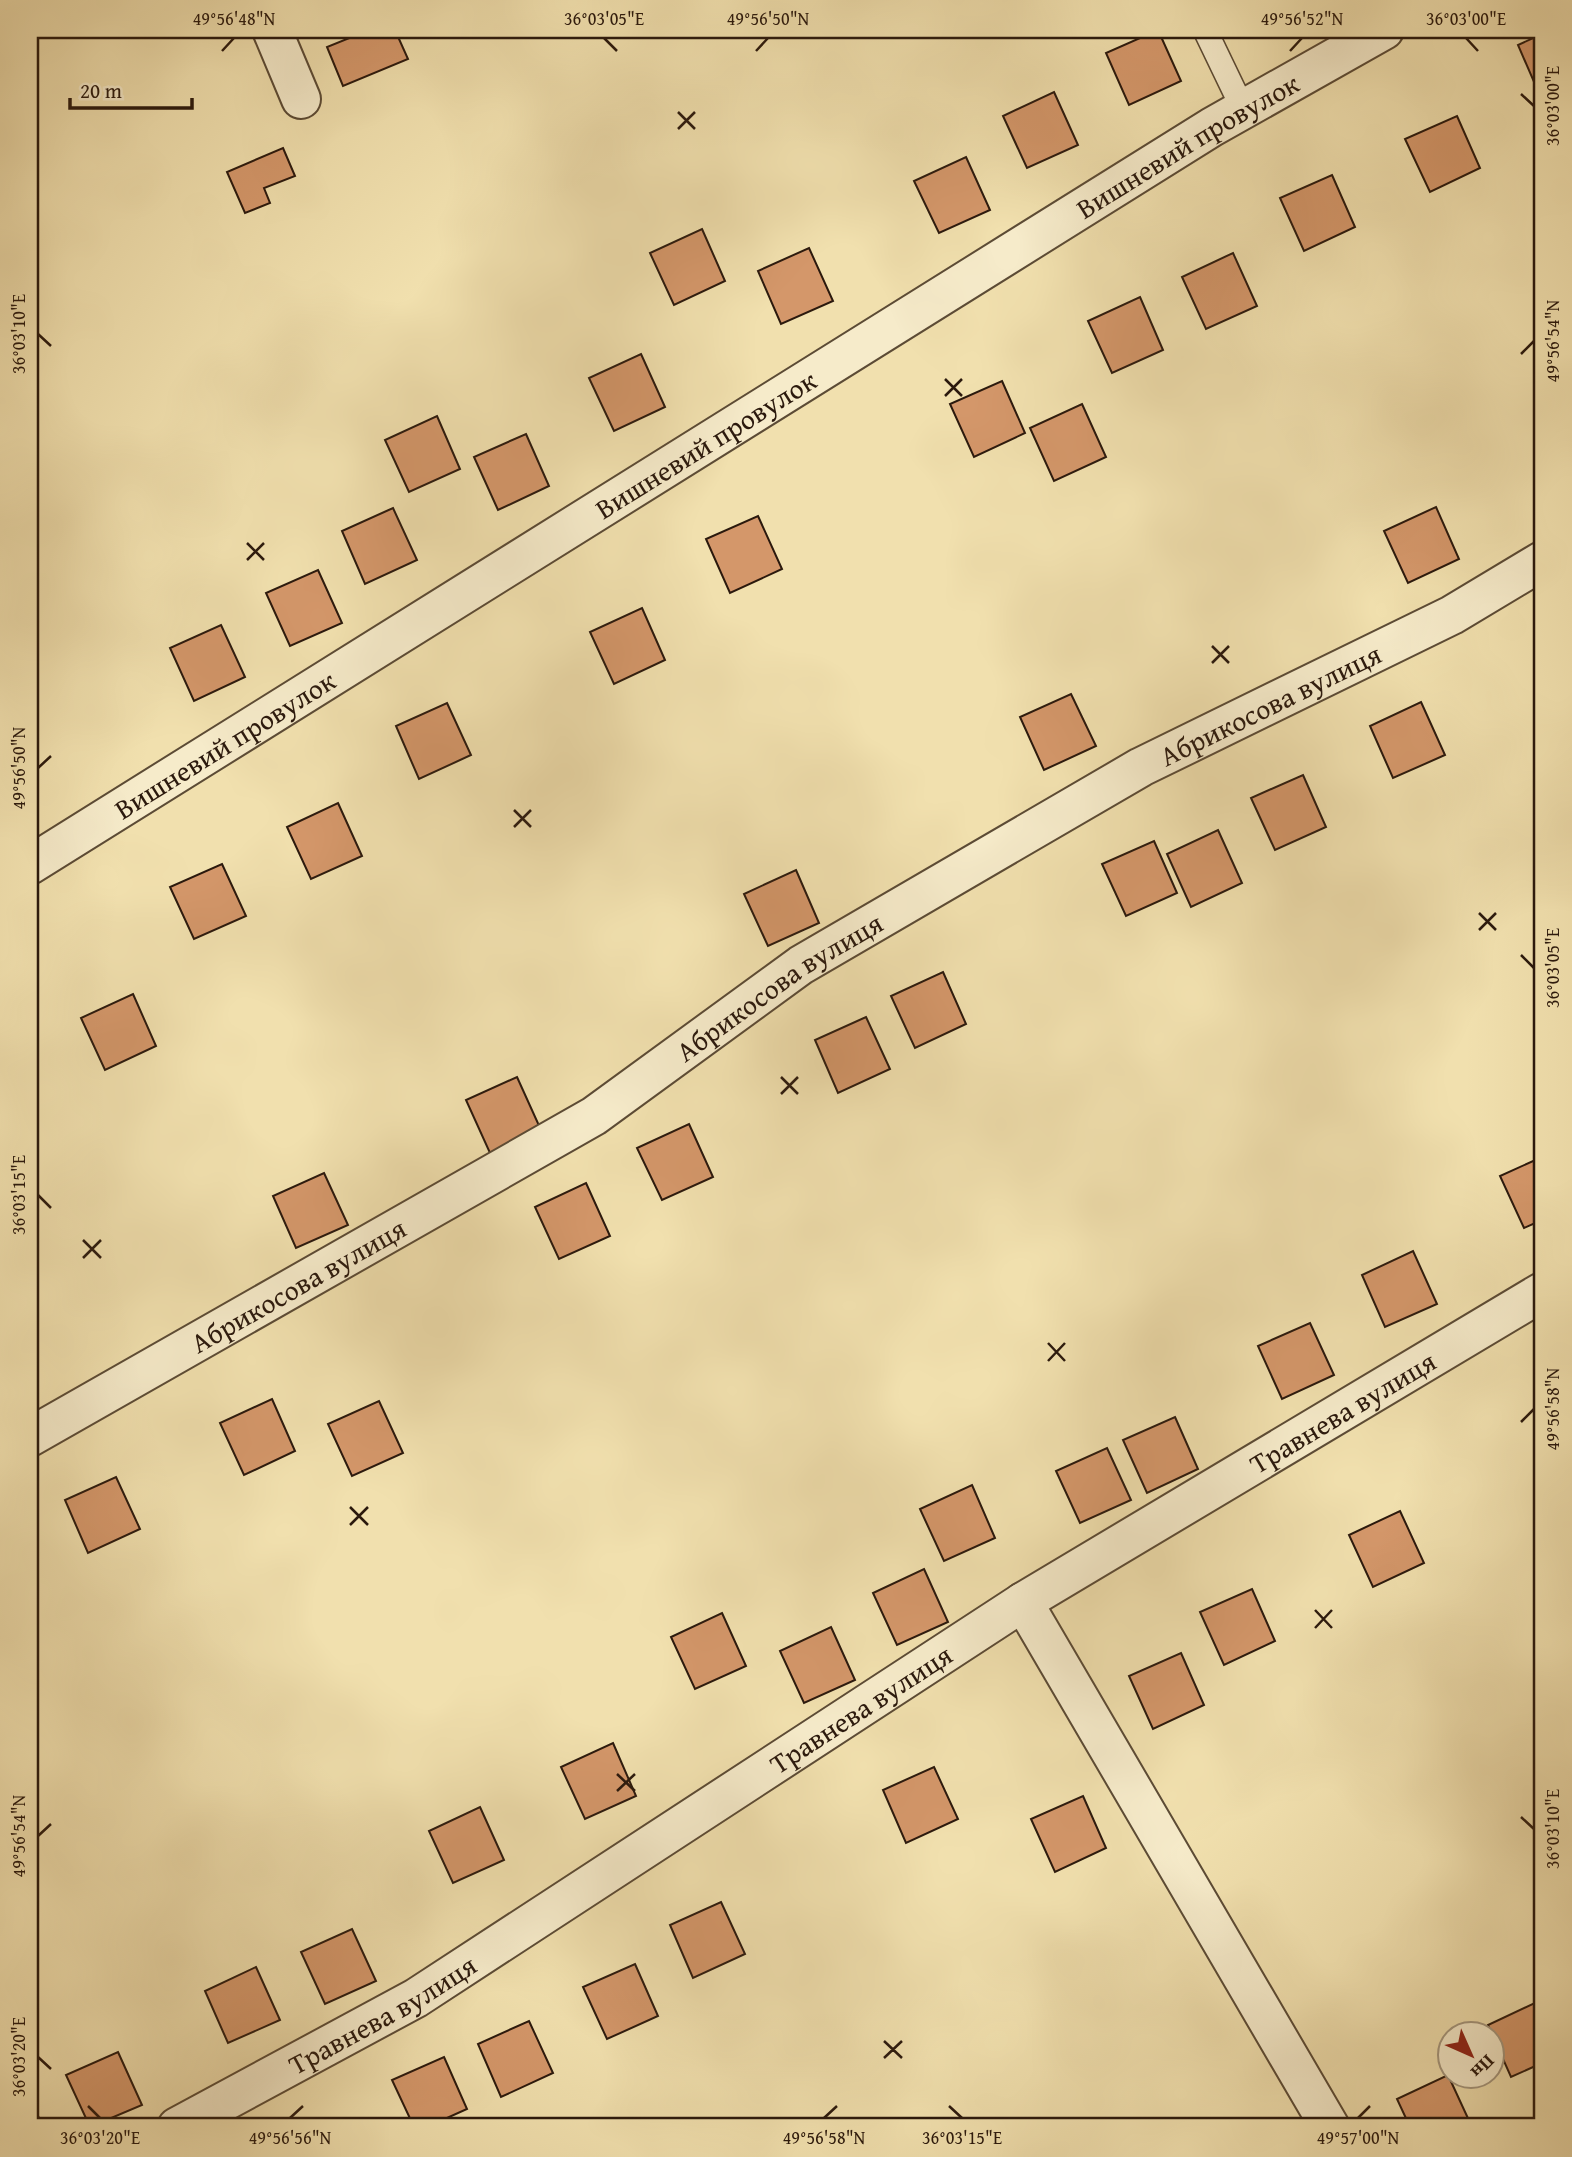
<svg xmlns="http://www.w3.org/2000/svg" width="1572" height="2157" viewBox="0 0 1572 2157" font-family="'Gentium Book Plus',serif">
	<rect width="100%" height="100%" fill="#f1e0ae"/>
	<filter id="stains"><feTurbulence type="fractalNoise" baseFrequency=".00286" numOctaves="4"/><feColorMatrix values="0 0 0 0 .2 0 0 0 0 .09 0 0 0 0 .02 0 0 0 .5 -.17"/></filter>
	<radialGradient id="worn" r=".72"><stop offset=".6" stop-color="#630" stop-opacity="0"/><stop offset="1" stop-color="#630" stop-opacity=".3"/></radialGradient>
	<g fill="#d4976a" stroke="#2b190d" stroke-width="2">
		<path d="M369,30H395L408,59L343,86L327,47Z"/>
		<path d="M1158,30L1181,81L1129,105L1106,53Z"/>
		<path d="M1542,34V97L1541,98L1518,45Z"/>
		<path d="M1054,92L1078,145L1027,168L1003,116Z"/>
		<path d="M1457,116L1480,168L1430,192L1405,139Z"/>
		<path d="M283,148L295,176L264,188L270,203L245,213L227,172Z"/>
		<path d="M966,157L990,210L939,233L914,181Z"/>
		<path d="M1332,175L1355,227L1304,251L1280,198Z"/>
		<path d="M702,229L725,281L674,305L650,253Z"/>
		<path d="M809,248L833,301L781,324L758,271Z"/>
		<path d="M1233,253L1257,306L1206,329L1182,277Z"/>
		<path d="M1140,297L1163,350L1112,373L1088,321Z"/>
		<path d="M641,354L665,407L614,431L589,378Z"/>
		<path d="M1002,381L1025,433L974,457L950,404Z"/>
		<path d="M1082,404L1106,457L1054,481L1030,428Z"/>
		<path d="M437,416L460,469L409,492L385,440Z"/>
		<path d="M526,434L549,486L498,510L474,457Z"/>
		<path d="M1436,507L1459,559L1408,583L1384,531Z"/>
		<path d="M393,508L417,560L365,584L342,531Z"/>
		<path d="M758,516L782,569L730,593L706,539Z"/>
		<path d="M318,570L342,623L290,646L266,593Z"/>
		<path d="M642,608L665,660L614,684L590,632Z"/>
		<path d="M221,625L245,677L194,701L170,648Z"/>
		<path d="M1071,694L1096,746L1044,770L1020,717Z"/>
		<path d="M1421,702L1445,755L1393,778L1370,726Z"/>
		<path d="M447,703L471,755L419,779L396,726Z"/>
		<path d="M1303,775L1326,827L1275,850L1251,798Z"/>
		<path d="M338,803L362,856L311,879L287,827Z"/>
		<path d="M1218,830L1242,883L1191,907L1167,854Z"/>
		<path d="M1154,841L1177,893L1126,916L1102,864Z"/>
		<path d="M222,864L246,916L194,939L170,887Z"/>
		<path d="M796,870L819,923L768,946L744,894Z"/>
		<path d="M943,972L966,1024L915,1048L891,996Z"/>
		<path d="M133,994L156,1046L105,1070L81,1018Z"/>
		<path d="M866,1017L890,1069L838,1093L815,1040Z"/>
		<path d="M517,1077L541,1130L490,1153L466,1100Z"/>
		<path d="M689,1124L713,1177L662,1200L637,1148Z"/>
		<path d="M1542,1157V1220L1524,1228L1500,1176Z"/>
		<path d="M324,1173L348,1225L296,1248L273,1196Z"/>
		<path d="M586,1183L610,1236L559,1259L535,1207Z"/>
		<path d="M1413,1251L1437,1304L1385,1327L1362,1275Z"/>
		<path d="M1310,1323L1334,1375L1282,1399L1258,1346Z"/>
		<path d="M272,1399L295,1451L244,1475L220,1423Z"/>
		<path d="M379,1401L403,1453L352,1476L328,1424Z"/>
		<path d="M1175,1417L1198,1469L1147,1493L1123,1440Z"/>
		<path d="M1107,1448L1131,1500L1080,1523L1056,1471Z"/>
		<path d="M116,1477L140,1529L88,1553L65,1500Z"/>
		<path d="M972,1485L995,1538L944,1561L920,1509Z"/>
		<path d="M1400,1511L1424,1563L1373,1587L1349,1535Z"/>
		<path d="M924,1569L948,1622L897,1645L873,1593Z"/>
		<path d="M1252,1589L1275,1641L1224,1665L1200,1612Z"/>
		<path d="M722,1613L746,1666L695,1689L671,1637Z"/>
		<path d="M831,1627L855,1680L804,1703L780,1651Z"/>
		<path d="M1181,1653L1204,1705L1153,1729L1129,1676Z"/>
		<path d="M613,1743L636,1796L585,1819L561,1767Z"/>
		<path d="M934,1767L958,1819L906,1843L883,1790Z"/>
		<path d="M1083,1796L1106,1848L1055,1872L1031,1819Z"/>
		<path d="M480,1807L504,1860L453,1883L429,1831Z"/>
		<path d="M721,1902L745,1954L693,1978L670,1925Z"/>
		<path d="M352,1929L376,1981L325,2004L301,1952Z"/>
		<path d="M635,1964L658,2016L607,2039L583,1987Z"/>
		<path d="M256,1967L280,2020L228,2043L205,1991Z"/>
		<path d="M1539,2001L1542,2008V2063L1511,2077L1488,2025Z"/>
		<path d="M529,2021L553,2073L501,2097L478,2044Z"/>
		<path d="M118,2052L142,2105L90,2127L66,2075Z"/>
		<path d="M444,2057L467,2109L427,2127H414L392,2080Z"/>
		<path d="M1448,2075L1472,2127H1410L1397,2099Z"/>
		<path d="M30,2098L43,2127H30Z"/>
	</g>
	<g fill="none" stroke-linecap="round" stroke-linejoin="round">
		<defs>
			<path id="service" d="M1205,30L1243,109"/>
			<g id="minor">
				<path d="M272,30L301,99"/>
				<path id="s1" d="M30,865L1212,127L1384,30"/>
				<path id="s2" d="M30,1437L594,1116L801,965L1141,767L1452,615L1542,561"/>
				<path d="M1023,1602L1330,2127"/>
				<path id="s3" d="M177,2127L416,1998L1023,1602L1542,1292"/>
			</g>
		</defs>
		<use href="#service" stroke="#5c4b35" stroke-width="26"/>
		<use href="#minor" stroke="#5c4b35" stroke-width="42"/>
		<use href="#service" stroke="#f6ebca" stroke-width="23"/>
		<use href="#minor" stroke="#f6ebca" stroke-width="38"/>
	</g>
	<path fill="none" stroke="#2b190d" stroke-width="2.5" d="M604,38L617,51M1466,38L1478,51M222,51L234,38M756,51L768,38M1290,51L1302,38M1521,94L1534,106M678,112L695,129M678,129L695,112M38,334L51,346M1521,354L1534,341M945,379L962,396M945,396L962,379M247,543L264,560M247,560L264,543M1212,646L1229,663M1212,663L1229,646M38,768L51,756M514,810L531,827M514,827L531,810M1479,913L1496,930M1479,930L1496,913M1521,955L1534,968M781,1077L798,1094M781,1094L798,1077M38,1195L51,1208M83,1240L101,1258M83,1258L101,1240M1048,1343L1065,1361M1048,1361L1065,1343M1521,1422L1534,1409M350,1507L368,1525M350,1525L368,1507M1315,1610L1332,1628M1315,1628L1332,1610M617,1774L635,1791M617,1791L635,1774M1521,1817L1534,1829M38,1836L51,1824M884,2041L902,2058M38,2057L51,2069M884,2058L902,2041M88,2106L100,2118M949,2106L962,2118M290,2118L303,2106M824,2118L837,2106M1358,2118L1370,2106"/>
	<g text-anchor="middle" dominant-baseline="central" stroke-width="7" stroke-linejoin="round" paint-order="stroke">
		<g font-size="28" fill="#2b190d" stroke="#f6ebca">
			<text stroke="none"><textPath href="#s1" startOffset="1363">Вишневий провулок</textPath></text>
			<text stroke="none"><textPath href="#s1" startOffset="796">Вишневий провулок</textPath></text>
			<text stroke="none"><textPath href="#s2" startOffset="1442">Абрикосова вулиця</textPath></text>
			<text stroke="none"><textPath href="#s1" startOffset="229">Вишневий провулок</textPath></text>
			<text stroke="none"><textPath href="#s2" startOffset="875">Абрикосова вулиця</textPath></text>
			<text stroke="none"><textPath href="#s2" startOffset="308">Абрикосова вулиця</textPath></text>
			<text stroke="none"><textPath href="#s3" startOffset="1368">Травнева вулиця</textPath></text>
			<text stroke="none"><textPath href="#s3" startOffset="802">Травнева вулиця</textPath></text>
			<text stroke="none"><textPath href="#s3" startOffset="234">Травнева вулиця</textPath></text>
		</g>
	</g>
	<rect width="1572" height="2157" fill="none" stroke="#f1e0ae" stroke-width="77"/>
	<g transform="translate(1471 2055) rotate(135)"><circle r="33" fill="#f6ebca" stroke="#a5977e" stroke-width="2"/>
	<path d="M0-5L12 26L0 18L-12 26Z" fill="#8f2418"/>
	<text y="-10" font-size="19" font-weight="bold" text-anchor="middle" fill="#2b190d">Пн</text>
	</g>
	<path d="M70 98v10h122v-10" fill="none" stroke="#2b190d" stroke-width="3.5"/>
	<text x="80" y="98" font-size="21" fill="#2b190d" stroke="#f6ebca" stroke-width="5" paint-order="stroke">20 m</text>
	<rect x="38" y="38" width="1496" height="2080" fill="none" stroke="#2b190d" stroke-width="2.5"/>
	<g font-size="18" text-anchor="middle" fill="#2b190d">
		<text x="234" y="25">49°56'48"N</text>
		<text x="604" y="25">36°03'05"E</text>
		<text x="768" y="25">49°56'50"N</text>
		<text x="1302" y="25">49°56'52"N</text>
		<text x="1466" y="25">36°03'00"E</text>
		<text transform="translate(1553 106) rotate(-90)" y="6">36°03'00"E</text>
		<text transform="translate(19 334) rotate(-90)" y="6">36°03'10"E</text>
		<text transform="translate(1553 341) rotate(-90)" y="6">49°56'54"N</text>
		<text transform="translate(19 768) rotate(-90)" y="6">49°56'50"N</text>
		<text transform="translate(1553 968) rotate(-90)" y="6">36°03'05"E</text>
		<text transform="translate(19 1195) rotate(-90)" y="6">36°03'15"E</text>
		<text transform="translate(1553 1409) rotate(-90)" y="6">49°56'58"N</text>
		<text transform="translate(1553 1829) rotate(-90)" y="6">36°03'10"E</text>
		<text transform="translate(19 1836) rotate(-90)" y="6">49°56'54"N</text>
		<text transform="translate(19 2057) rotate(-90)" y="6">36°03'20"E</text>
		<text x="100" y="2144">36°03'20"E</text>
		<text x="290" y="2144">49°56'56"N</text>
		<text x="824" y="2144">49°56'58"N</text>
		<text x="962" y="2144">36°03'15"E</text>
		<text x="1358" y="2144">49°57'00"N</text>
	</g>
	<rect width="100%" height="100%" filter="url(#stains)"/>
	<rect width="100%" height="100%" fill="url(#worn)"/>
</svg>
